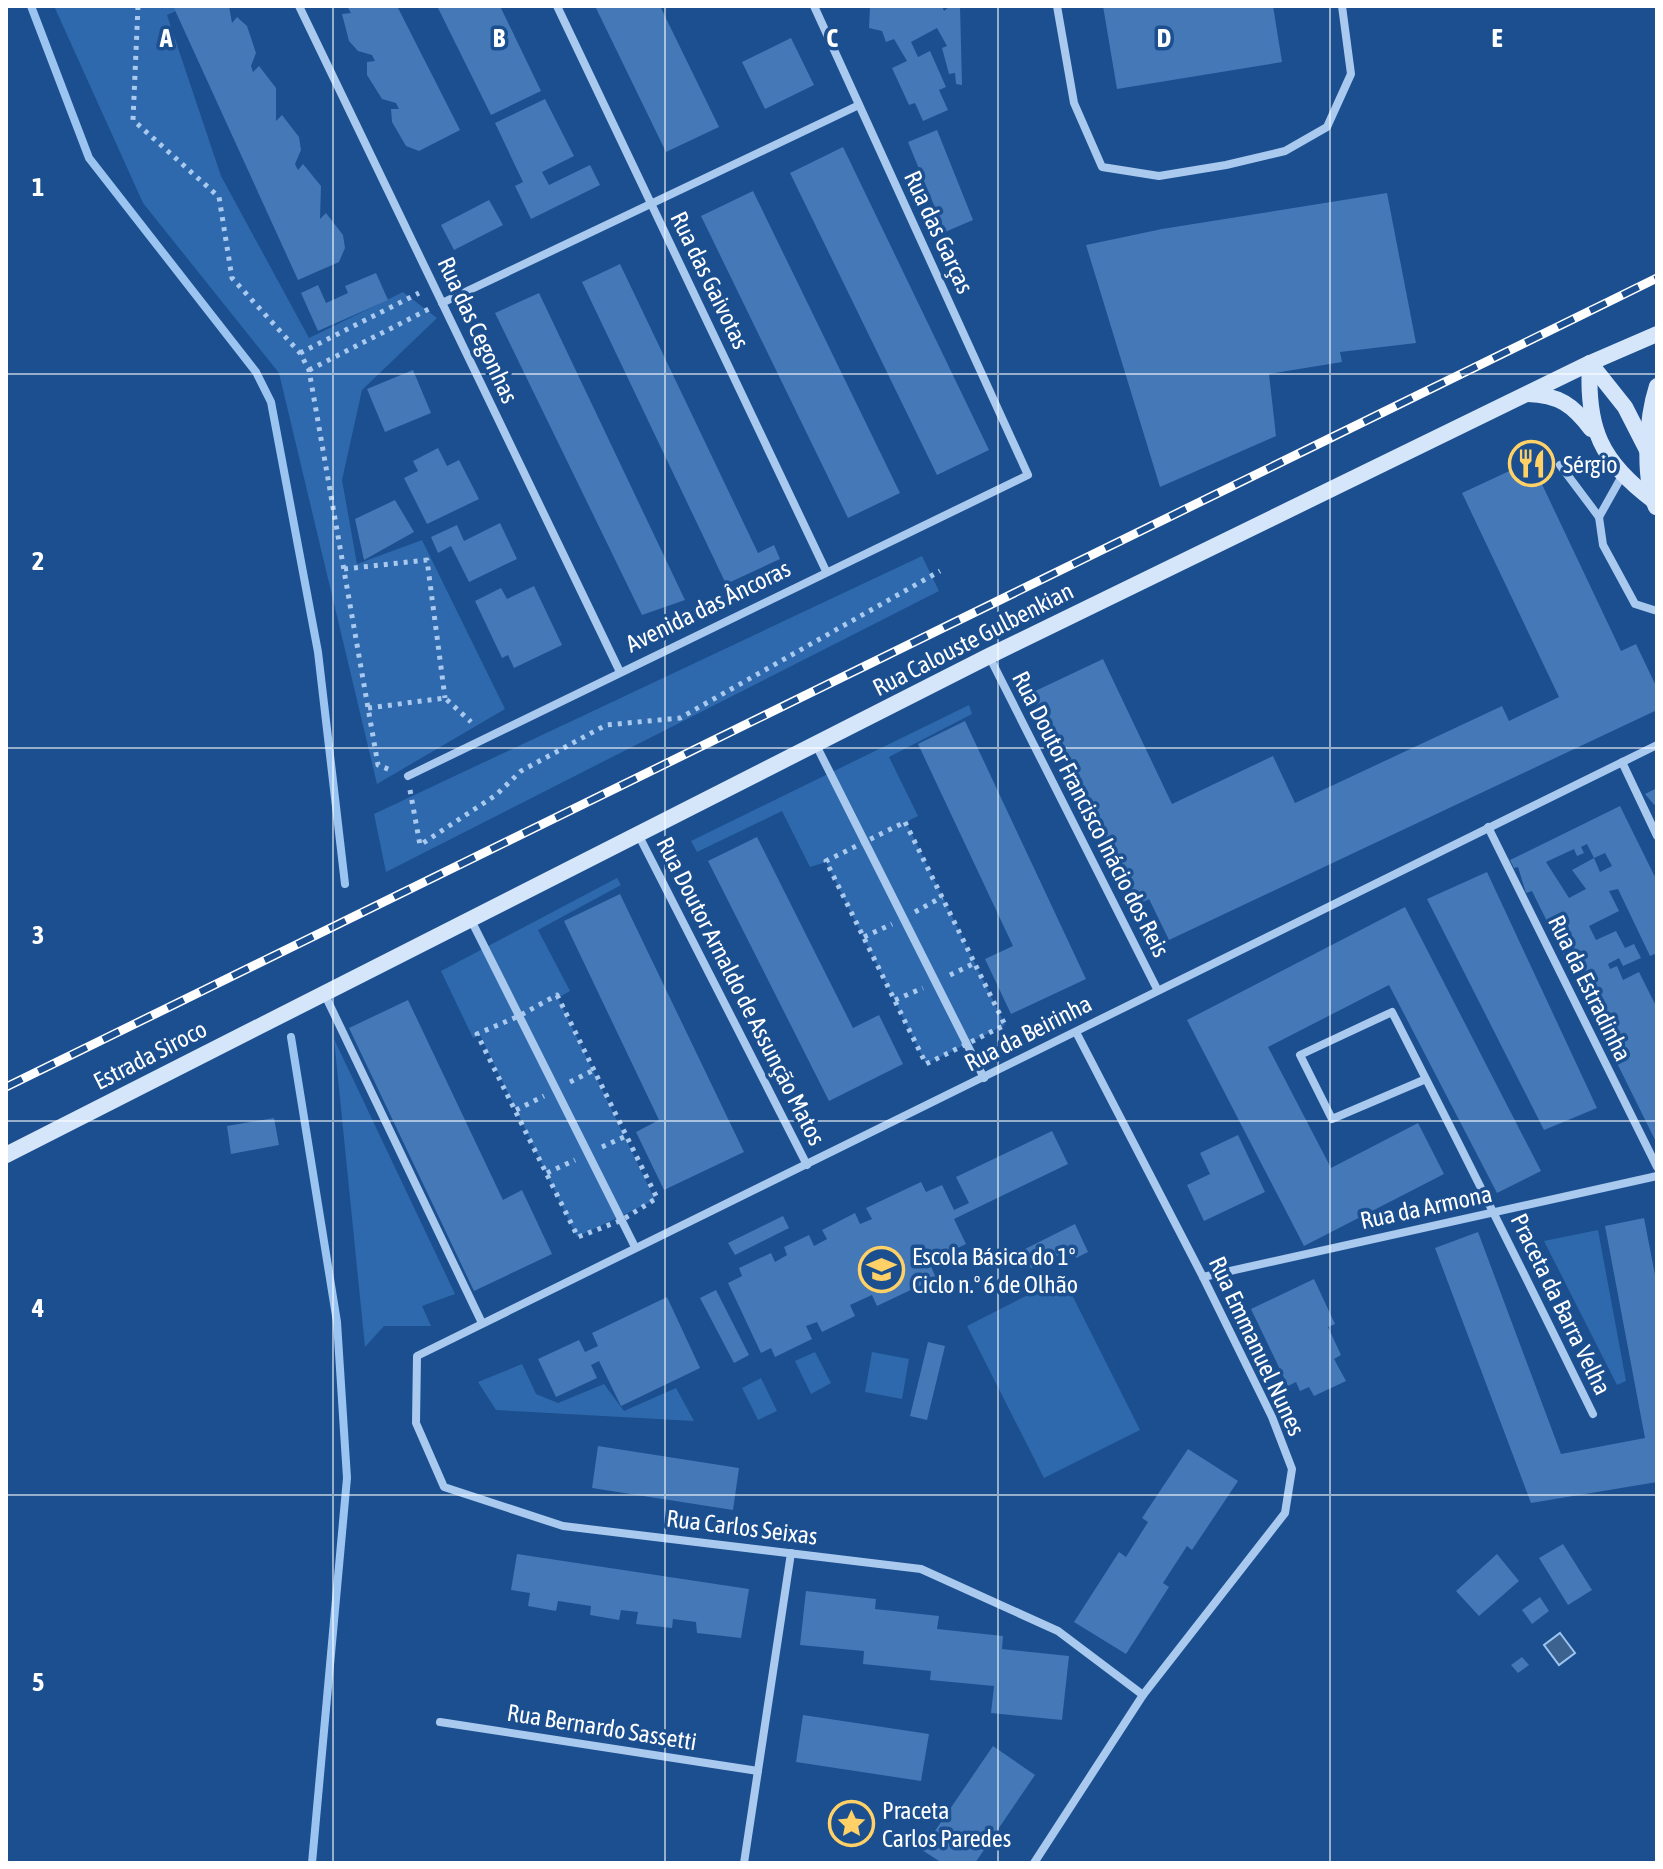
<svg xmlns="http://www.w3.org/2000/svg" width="1663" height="1869" viewBox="0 0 1663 1869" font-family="'Asap Condensed',sans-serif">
	<rect width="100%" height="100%" fill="#1b4f8f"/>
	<g fill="#2e69ad">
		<path d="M54,6H187L167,15L221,176L309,338L403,292L437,318L362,390L342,480L357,564L422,540L505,709L377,784L279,373L143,203Z"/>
		<path d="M922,556L939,591L386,872L374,814Z"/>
		<path d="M969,705L972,714L889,757L918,816L906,822L1005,1025L926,1064L826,862L810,867L782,811L697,852L691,841Z"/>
		<path d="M617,878L621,885L538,930L570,991L558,998L655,1200L577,1237L480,1035L473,1038L441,971Z"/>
		<path d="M334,1039L455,1294L422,1306L431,1326H384L365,1347Z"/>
		<path d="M1598,1230L1626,1381L1617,1385L1544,1241Z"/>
		<path d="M1063,1277L1140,1430L1044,1478L967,1326Z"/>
		<path d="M815,1352L831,1383L811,1394L795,1361Z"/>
		<path d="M872,1352L909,1359L902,1399L865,1392Z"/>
		<path d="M522,1364L536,1394L558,1403L604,1384L624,1411L676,1388L694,1421L496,1410L478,1382Z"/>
		<path d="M761,1378L777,1411L758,1420L742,1388Z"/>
	</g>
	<path fill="#3c6290" stroke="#9cc4f0" stroke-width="2" d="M1560,1633L1575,1653L1559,1665L1544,1645Z"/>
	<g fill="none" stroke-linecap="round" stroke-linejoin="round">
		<g stroke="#9cc4f0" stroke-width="8">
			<path d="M31,6L89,158L256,372L271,402L318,652L345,884"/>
			<path d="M291,1037L337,1322L347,1478L312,1863"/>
		</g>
	</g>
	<g fill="#4478b7" fill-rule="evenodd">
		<path d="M179,6H229L232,23L237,17L247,26L256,53L251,66L253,72L259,66L276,88V121L282,115L299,137L301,150L295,164L298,170L303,164L321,186L320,219L326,213L343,235L345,248L339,262L298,280L174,8Z"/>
		<path d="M347,6H397L460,130L419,151L406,146L392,122L391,109H399L396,103L382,99L367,75V62L375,61L372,55L358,51L349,41L342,14L351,13Z"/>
		<path d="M437,6H500L541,91L491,115Z"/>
		<path d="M595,6H660L719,127L666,152Z"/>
		<path d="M870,6H942L944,11L950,6H960L962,85L956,84L955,73L949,74L942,48L947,46L937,28L911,42L918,57L930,51L946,87L939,90L948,110L923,121L915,103L909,105L892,68L907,61L894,39L886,42L882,31L869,28Z"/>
		<path d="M1103,6H1273L1282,62L1117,89Z"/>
		<path d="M791,38L814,85L765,109L742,62Z"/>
		<path d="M545,99L574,156L542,172L549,185L590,165L600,185L531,219L515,186L523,182L495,123Z"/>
		<path d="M937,130L973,220L945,232L908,142Z"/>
		<path d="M843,147L989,450L937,475L790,173Z"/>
		<path d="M753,191L900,493L848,518L701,216Z"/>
		<path d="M1387,193L1416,343L1340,352L1342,362L1269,374L1276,436L1160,487L1086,245L1162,229Z"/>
		<path d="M489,200L503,225L454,250L441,225Z"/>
		<path d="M620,264L758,553L774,545L780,559L726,584L582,282Z"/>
		<path d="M376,273L388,300L318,331L301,293L318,285L326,303L348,293L345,286Z"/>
		<path d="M539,293L685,600L642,615L495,313Z"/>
		<path d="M413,370L431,413L385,432L367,389Z"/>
		<path d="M438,448L447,466L459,460L479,499L427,524L404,478L418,471L413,461Z"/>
		<path d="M1531,461L1621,651L1636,644L1657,688V710L1169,940L1149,899L1133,907L1031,693L1103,659L1172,804L1273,756L1295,803L1502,706L1509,721L1559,697L1462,493Z"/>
		<path d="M395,500L414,532L364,560L355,519Z"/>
		<path d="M500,523L517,559L469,582L451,546L438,553L431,537L457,525L464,541Z"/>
		<path d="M534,586L562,645L514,668L508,655L502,658L475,601L501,588L507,599Z"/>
		<path d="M965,721L1086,979L1011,1014L985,959L1013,946L918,744Z"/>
		<path d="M1657,788V808L1645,794Z"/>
		<path d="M1620,806L1657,881V953L1650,956L1618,889L1609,891L1619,911L1589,926L1596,940L1616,931L1625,948L1634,944L1641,958L1623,966L1619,958L1608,964L1610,969L1617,966L1623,980L1639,972L1657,1008V1144L1532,891L1526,893L1518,867L1514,868L1510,860ZM1587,844L1594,858L1605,853L1612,866L1600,872L1594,858L1572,870L1586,889L1569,898L1546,862L1574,849L1577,856L1584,853L1581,847Z"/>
		<path d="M757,837L853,1028L879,1015L903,1064L829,1101L708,861Z"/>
		<path d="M1487,872L1597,1108L1544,1130L1427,899Z"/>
		<path d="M620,894L744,1152L664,1190L636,1132L659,1120L564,921Z"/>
		<path d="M1405,907L1541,1171L1497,1193L1389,985L1268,1047L1331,1168L1418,1123L1444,1174L1304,1246L1187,1020Z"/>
		<path d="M408,1000L503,1200L522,1190L552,1254L474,1291L349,1028Z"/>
		<path d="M274,1118L279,1145L231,1154L227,1126Z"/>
		<path d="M1052,1131L1068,1164L954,1219L966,1244L929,1262L936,1278L877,1306L872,1295L850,1305L855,1316L822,1332L817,1322L806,1326L812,1339L775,1357L771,1348L761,1353L728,1283L742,1276L739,1268L771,1253L775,1262L787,1255L784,1247L809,1235L814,1246L827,1239L822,1230L855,1213L860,1224L872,1219L866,1208L921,1182L926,1192L942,1185L954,1210L969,1203L956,1177Z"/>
		<path d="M1238,1135L1265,1192L1204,1221L1187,1185L1210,1174L1200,1153Z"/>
		<path d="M783,1216L789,1228L735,1255L728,1243Z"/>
		<path d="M1644,1218L1657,1285V1482L1531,1503L1435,1248L1478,1232L1561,1454L1645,1438L1605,1226Z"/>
		<path d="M1075,1224L1088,1252L1076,1258L1071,1249L1031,1268L1023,1250Z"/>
		<path d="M1314,1279L1335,1324L1328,1327L1341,1355L1334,1359L1346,1381L1314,1396L1309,1387L1300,1391L1296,1382L1288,1386L1251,1309Z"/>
		<path d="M716,1290L749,1355L734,1363L700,1298Z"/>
		<path d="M667,1297L700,1368L621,1406L599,1361L591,1365L597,1378L556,1397L538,1359L579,1340L585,1352L598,1346L592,1333Z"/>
		<path d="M928,1342L945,1346L927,1420L910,1416Z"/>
		<path d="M598,1446L739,1468L733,1510L592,1488Z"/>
		<path d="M1188,1449L1238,1481L1192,1550L1187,1546L1163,1583L1169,1587L1126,1654L1074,1622L1119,1552L1126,1557L1148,1522L1142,1518Z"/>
		<path d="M1563,1544L1592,1590L1568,1605L1539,1558Z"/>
		<path d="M517,1554L749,1589L741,1638L697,1633L696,1622L673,1619L672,1628L636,1624L638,1612L621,1610L619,1620L590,1615L591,1606L558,1601L556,1611L528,1606L530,1593L511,1590Z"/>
		<path d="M1497,1554L1519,1581L1479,1616L1456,1591Z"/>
		<path d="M806,1591L876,1599L875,1609L939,1616L937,1629L1003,1636L1002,1649L1069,1656L1062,1720L991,1713L994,1686L930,1680L931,1671L863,1664L864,1651L800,1645Z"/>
		<path d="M1540,1597L1549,1611L1532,1624L1522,1610Z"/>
		<path d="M1522,1657L1529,1665L1518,1673L1511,1665Z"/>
		<path d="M803,1715L929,1734L921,1781L796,1762Z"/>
		<path d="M993,1746L1035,1775L975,1863H942L922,1850Z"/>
	</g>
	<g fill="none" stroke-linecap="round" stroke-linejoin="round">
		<g stroke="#a9c9ee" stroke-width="5" stroke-dasharray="4 6" stroke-linecap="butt">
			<path d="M138,6L133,120L219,197L232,278L300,353L309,370L378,765L393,771"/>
			<path d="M300,353L419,293"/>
			<path d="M309,370L429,309"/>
			<path d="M344,569L427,560L445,698"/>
			<path d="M368,708L445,698L471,722"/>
			<path d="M410,790L420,845L496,795L521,771L606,725L680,718L940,571"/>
			<path d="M905,822L1005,1025L926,1064L826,861Z"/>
			<path d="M915,912L942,897"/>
			<path d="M864,937L892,924"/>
			<path d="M950,975L975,963"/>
			<path d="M557,995L657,1198L622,1220L578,1237L477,1034L519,1016Z"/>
			<path d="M895,1000L923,988"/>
			<path d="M570,1082L594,1070"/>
			<path d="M516,1110L544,1096"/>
			<path d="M602,1147L626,1136"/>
			<path d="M547,1173L575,1160"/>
		</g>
		<g stroke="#a9c9ee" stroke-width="8">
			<path d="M299,6L620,672"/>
			<path d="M557,6L826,571"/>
			<path d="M1057,6L1074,103L1102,167L1159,176L1226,165L1285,151L1327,127L1351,74L1342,6"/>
			<path d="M442,303L859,105"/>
			<path d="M1560,465L1599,517"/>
			<path d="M1622,476L1599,517L1603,545L1635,604L1657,611"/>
			<path d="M989,656L1157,989"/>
			<path d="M816,745L984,1078"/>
			<path d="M1622,762L1657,836"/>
			<path d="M408,776L1028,475L814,6"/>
			<path d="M1488,827L1657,1167"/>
			<path d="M639,836L807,1165"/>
			<path d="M471,920L635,1247"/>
			<path d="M324,993L482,1323"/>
			<path d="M1426,1079L1332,1119L1300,1055L1392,1012C1460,1145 1527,1279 1593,1414"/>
			<path d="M1203,1277L1657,1176"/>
			<path d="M1143,1695L1058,1631L921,1569L563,1526L444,1487L416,1423L417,1356L1657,745"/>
			<path d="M440,1722L758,1771"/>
			<path d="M744,1863L791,1553"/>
			<path d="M1034,1863L1143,1695L1285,1513L1292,1469L1272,1417L1203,1277L1076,1032"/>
		</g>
		<g stroke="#d6e6fa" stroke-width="16">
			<path d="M1590,363C1586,428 1601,462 1654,501"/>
			<path d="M1590,363L1625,407L1647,450"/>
			<path d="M1528,394C1559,395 1573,405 1591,429"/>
			<path d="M1656,507C1642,476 1647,417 1657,386"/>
			<path d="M6,1155L989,656L1590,363L1657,334"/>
		</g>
		<defs>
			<path id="rail" d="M6,1087L1657,278"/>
		</defs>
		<use href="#rail" stroke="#fff" stroke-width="9"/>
		<use href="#rail" stroke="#1b4f8f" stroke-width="6" stroke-dasharray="18" stroke-linecap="butt"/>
	</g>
	<path fill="none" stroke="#fff" stroke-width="2" stroke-opacity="0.55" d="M333,6V1863M665,6V1863M998,6V1863M1330,6V1863M6,374H1657M6,748H1657M6,1121H1657M6,1495H1657"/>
	<defs>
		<symbol id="restaurant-ring" viewBox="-11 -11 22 22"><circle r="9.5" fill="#1b4f8f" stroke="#ffd166" stroke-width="1.5"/><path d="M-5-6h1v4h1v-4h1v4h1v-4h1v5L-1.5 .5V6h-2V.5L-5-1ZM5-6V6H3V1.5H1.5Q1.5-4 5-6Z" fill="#ffd166"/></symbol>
		<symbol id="school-ring" viewBox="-11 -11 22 22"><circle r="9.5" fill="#1b4f8f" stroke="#ffd166" stroke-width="1.5"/><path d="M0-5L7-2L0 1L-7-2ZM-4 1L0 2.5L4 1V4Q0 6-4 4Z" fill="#ffd166"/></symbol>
		<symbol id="sight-ring" viewBox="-11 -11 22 22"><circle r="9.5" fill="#1b4f8f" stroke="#ffd166" stroke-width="1.5"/><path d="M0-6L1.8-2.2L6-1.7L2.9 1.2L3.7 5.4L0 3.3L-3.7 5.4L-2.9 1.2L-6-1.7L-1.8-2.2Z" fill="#ffd166"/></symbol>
	</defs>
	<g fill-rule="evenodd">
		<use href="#restaurant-ring" x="1506" y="438" width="51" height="51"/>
		<use href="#school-ring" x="856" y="1244" width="51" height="51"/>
		<use href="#sight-ring" x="826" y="1798" width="51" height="51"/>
	</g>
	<g text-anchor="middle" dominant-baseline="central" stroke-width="7" stroke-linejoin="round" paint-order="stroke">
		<g font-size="24" fill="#fff" stroke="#1b4f8f">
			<text transform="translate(939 232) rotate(65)">Rua das Garças</text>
			<text transform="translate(710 280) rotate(64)">Rua das Gaivotas</text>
			<text transform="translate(478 330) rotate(65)">Rua das Cegonhas</text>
			<text transform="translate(708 606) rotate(-26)">Avenida das Âncoras</text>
			<text transform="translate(973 639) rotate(-27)">Rua Calouste Gulbenkian</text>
			<text transform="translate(1091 814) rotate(63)">Rua Doutor Francisco Inácio dos Reis</text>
			<text transform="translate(1590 988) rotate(64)">Rua da Estradinha</text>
			<text transform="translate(741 991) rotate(63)">Rua Doutor Arnaldo de Assunção Matos</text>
			<text transform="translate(1028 1033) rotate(-27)">Rua da Beirinha</text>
			<text transform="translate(150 1055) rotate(-27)">Estrada Siroco</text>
			<text transform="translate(1426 1207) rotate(-12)">Rua da Armona</text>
			<text transform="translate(1561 1304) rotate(64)">Praceta da Barra Velha</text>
			<text transform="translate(1257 1346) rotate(65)">Rua Emmanuel Nunes</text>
			<text transform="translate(742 1527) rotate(7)">Rua Carlos Seixas</text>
			<text transform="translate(602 1727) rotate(9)">Rua Bernardo Sassetti</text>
		</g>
		<g font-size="24" fill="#fff" stroke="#1b4f8f" text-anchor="start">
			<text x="1563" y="464">Sérgio</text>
			<text x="912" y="1256">Escola Básica do 1º<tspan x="912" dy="28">Ciclo n.º 6 de Olhão</tspan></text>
			<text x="882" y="1810">Praceta<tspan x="882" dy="28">Carlos Paredes</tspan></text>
		</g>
	</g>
	<g font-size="26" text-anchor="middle" font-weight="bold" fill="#fff" stroke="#1b4f8f" stroke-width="7" stroke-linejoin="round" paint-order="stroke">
		<text x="166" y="47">A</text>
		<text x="499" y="47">B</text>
		<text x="832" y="47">C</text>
		<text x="1164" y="47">D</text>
		<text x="1497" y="47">E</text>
		<text x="38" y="196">1</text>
		<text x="38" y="570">2</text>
		<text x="38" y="944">3</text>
		<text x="38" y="1317">4</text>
		<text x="38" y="1691">5</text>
	</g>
	<rect width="1663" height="1869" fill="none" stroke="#ffffff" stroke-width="16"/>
</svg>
